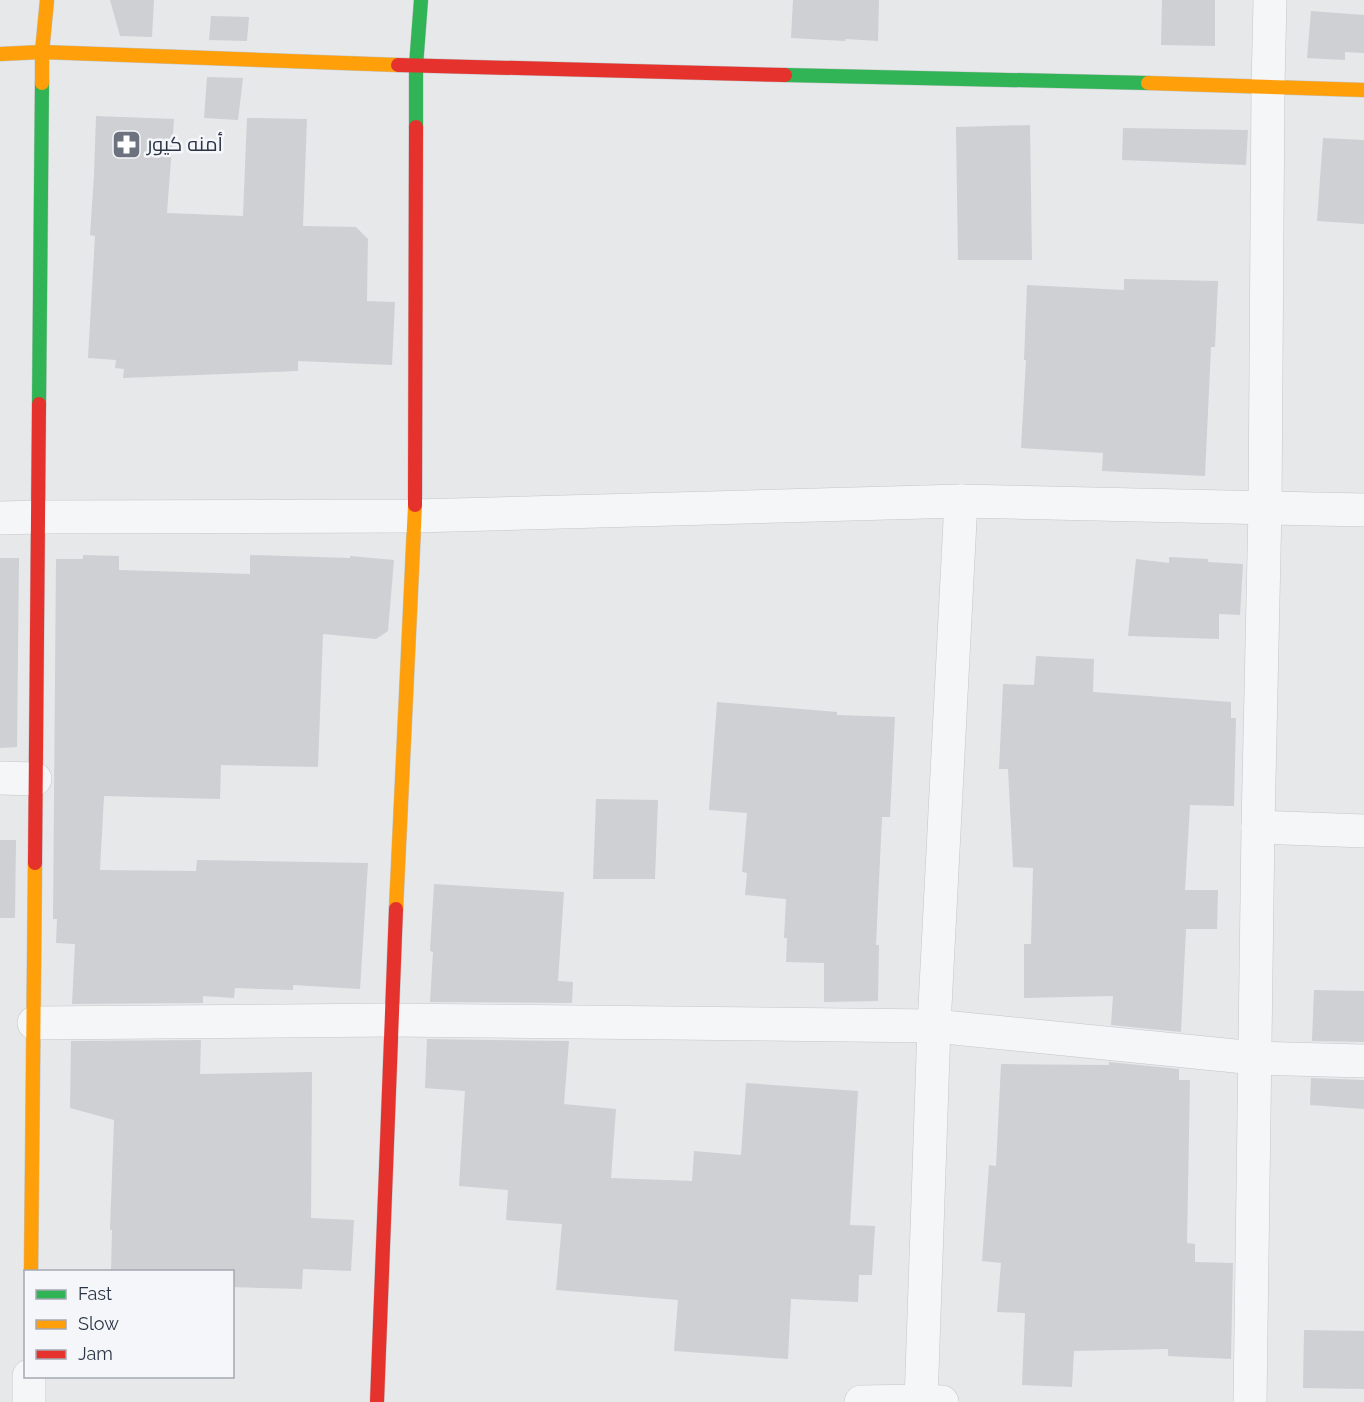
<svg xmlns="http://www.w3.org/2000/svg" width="1364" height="1402" viewBox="0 0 1364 1402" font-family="Raleway,Cairo,sans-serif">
	<rect width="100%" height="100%" fill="#e6e8ea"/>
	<g fill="#ced0d3">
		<path d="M110,0H154L152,37L120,36Z"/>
		<path d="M793,0H879L878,41L846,39L845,41L791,38Z"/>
		<path d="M1162,0H1215V46L1161,45Z"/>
		<path d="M1311,11L1364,15V53L1345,52V60L1307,58Z"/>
		<path d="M211,16L249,17L247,41L209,40Z"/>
		<path d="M207,77L243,78L238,120L204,118Z"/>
		<path d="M96,116L174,119L167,213L243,216L247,118L307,119L303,226L356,227L368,239L367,301L395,302L392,365L298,361V371L123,378L124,369L115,368L116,360L88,358L95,236L90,235L94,175Z"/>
		<path d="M1030,125L1032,260H958L956,127Z"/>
		<path d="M1123,128L1248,130L1246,165L1122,160Z"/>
		<path d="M1323,138L1364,140V224L1317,221Z"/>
		<path d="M1124,279L1218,281L1215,347H1211L1205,476L1102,471L1103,453L1021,448L1026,360H1024L1027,285L1124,290Z"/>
		<path d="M83,555L119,556V570L250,574V555L350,558V556L394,560L388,631L376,639L323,634L318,767L221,765L220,799L104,796L100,870L196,871L197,860L368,863L360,989L293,985V990L235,988L234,998L203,996V1003L72,1004L75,944L56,943L57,919H53L56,559H83Z"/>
		<path d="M1169,557L1208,559V562L1243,564L1240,615L1219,614V639L1128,636L1136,559L1169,563Z"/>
		<path d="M0,558H19L17,747L0,748Z"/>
		<path d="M1036,656L1094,659L1093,692L1231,702V718H1236L1234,806L1190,805L1185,890H1218L1217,929H1186L1181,1032L1111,1025L1113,996L1024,998V944H1031L1033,868L1013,867L1008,769H999L1003,684L1034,685Z"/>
		<path d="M717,702L837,712V715L895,717L890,817H882L876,945H879L878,1001L824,1002V963L786,962L787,938H784L786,899L745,895L747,873L742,872L747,813L709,810Z"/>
		<path d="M596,799L658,800L655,879H593Z"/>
		<path d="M0,840H16L15,918H0Z"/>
		<path d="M434,884L564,892L558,981L573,982L572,1003L430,1002L433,952L430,951Z"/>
		<path d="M1314,990L1364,991V1042L1312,1041Z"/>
		<path d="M427,1039L569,1041L564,1104L616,1109L611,1178L692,1181L694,1151L741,1155L746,1083L858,1091L850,1225L875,1226L872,1275H859L858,1302L791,1299L788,1359L674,1351L678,1300L556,1290L562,1224L506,1220L508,1190L459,1186L465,1091L425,1088Z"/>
		<path d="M201,1040L200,1074L312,1072L311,1218L354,1220L351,1271L303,1269L302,1289L232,1287V1272H111L112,1230H110L114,1120L70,1108L71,1041Z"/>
		<path d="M1109,1062L1179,1069V1080H1190L1187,1243L1195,1244V1262L1233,1263L1231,1359L1168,1356V1349L1074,1351L1072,1387L1022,1385L1025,1313L997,1312L1001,1263L982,1261L989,1165L996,1166L1001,1064L1109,1065Z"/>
		<path d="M1311,1078L1364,1080V1109L1310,1105Z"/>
		<path d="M1304,1330L1364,1331V1389L1303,1388Z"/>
	</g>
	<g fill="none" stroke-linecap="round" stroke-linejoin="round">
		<defs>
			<g id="street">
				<path d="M0,518L38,517L415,516L961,501L1364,510"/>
				<path d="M0,778L35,779"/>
				<path d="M1258,827L1364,831"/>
				<path d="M34,1023L391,1020L934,1026L1255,1058L1364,1061"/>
				<path d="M29,1402V1376"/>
				<path d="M861,1402L921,1401L942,1402"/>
				<path d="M921,1402L934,1026L961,501"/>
				<path d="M1250,1402L1258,827L1265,508L1268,86L1270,0"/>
			</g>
			<g id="fast">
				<path d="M785,75L1148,83"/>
				<path d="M416,127V66L421,0"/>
				<path d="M39,404L42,83"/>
			</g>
			<g id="slow">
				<path d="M0,54L42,52L398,65"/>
				<path d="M42,83V52L47,0"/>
				<path d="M1148,83L1364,90"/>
				<path d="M396,909L415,505"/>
				<path d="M31,1272L35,863"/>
			</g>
			<g id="jam">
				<path d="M398,65L785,75"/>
				<path d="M415,505L416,127"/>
				<path d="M35,863L39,404"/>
				<path d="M377,1402L396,909"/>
			</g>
		</defs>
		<use href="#street" stroke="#c4c6c8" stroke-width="34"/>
		<use href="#fast" stroke="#c4c6c8" stroke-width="15"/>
		<use href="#slow" stroke="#c4c6c8" stroke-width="15"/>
		<use href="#jam" stroke="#c4c6c8" stroke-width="15"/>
		<use href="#street" stroke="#f5f6f7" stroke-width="33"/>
		<use href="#fast" stroke="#30b455" stroke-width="14"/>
		<use href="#slow" stroke="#ff9f0a" stroke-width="14"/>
		<use href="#jam" stroke="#e5322d" stroke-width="14"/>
	</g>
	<defs>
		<symbol id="pharmacy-square" viewBox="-11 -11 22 22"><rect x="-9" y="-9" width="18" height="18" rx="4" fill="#6c737f" stroke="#f4f6f9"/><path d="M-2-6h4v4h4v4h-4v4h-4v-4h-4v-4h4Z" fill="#fff"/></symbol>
	</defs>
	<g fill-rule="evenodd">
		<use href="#pharmacy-square" x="110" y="128" width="33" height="33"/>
	</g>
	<g text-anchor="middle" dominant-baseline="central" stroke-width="5" stroke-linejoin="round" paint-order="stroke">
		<g font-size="20" fill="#2b3445" stroke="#f4f6f9" text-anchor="start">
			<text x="147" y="144">أمنه كيور</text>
		</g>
	</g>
	<rect x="24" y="1270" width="210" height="108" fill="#f4f6f9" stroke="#a4a8b1" stroke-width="1.5"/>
	<rect x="36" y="1290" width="30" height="9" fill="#30b455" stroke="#a4a8b1" stroke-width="1.5"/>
	<text x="78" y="1300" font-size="18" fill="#2b3445">Fast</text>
	<rect x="36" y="1320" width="30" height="9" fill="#ff9f0a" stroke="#a4a8b1" stroke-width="1.5"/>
	<text x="78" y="1330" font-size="18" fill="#2b3445">Slow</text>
	<rect x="36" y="1350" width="30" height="9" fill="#e5322d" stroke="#a4a8b1" stroke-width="1.5"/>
	<text x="78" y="1360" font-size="18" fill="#2b3445">Jam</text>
</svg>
